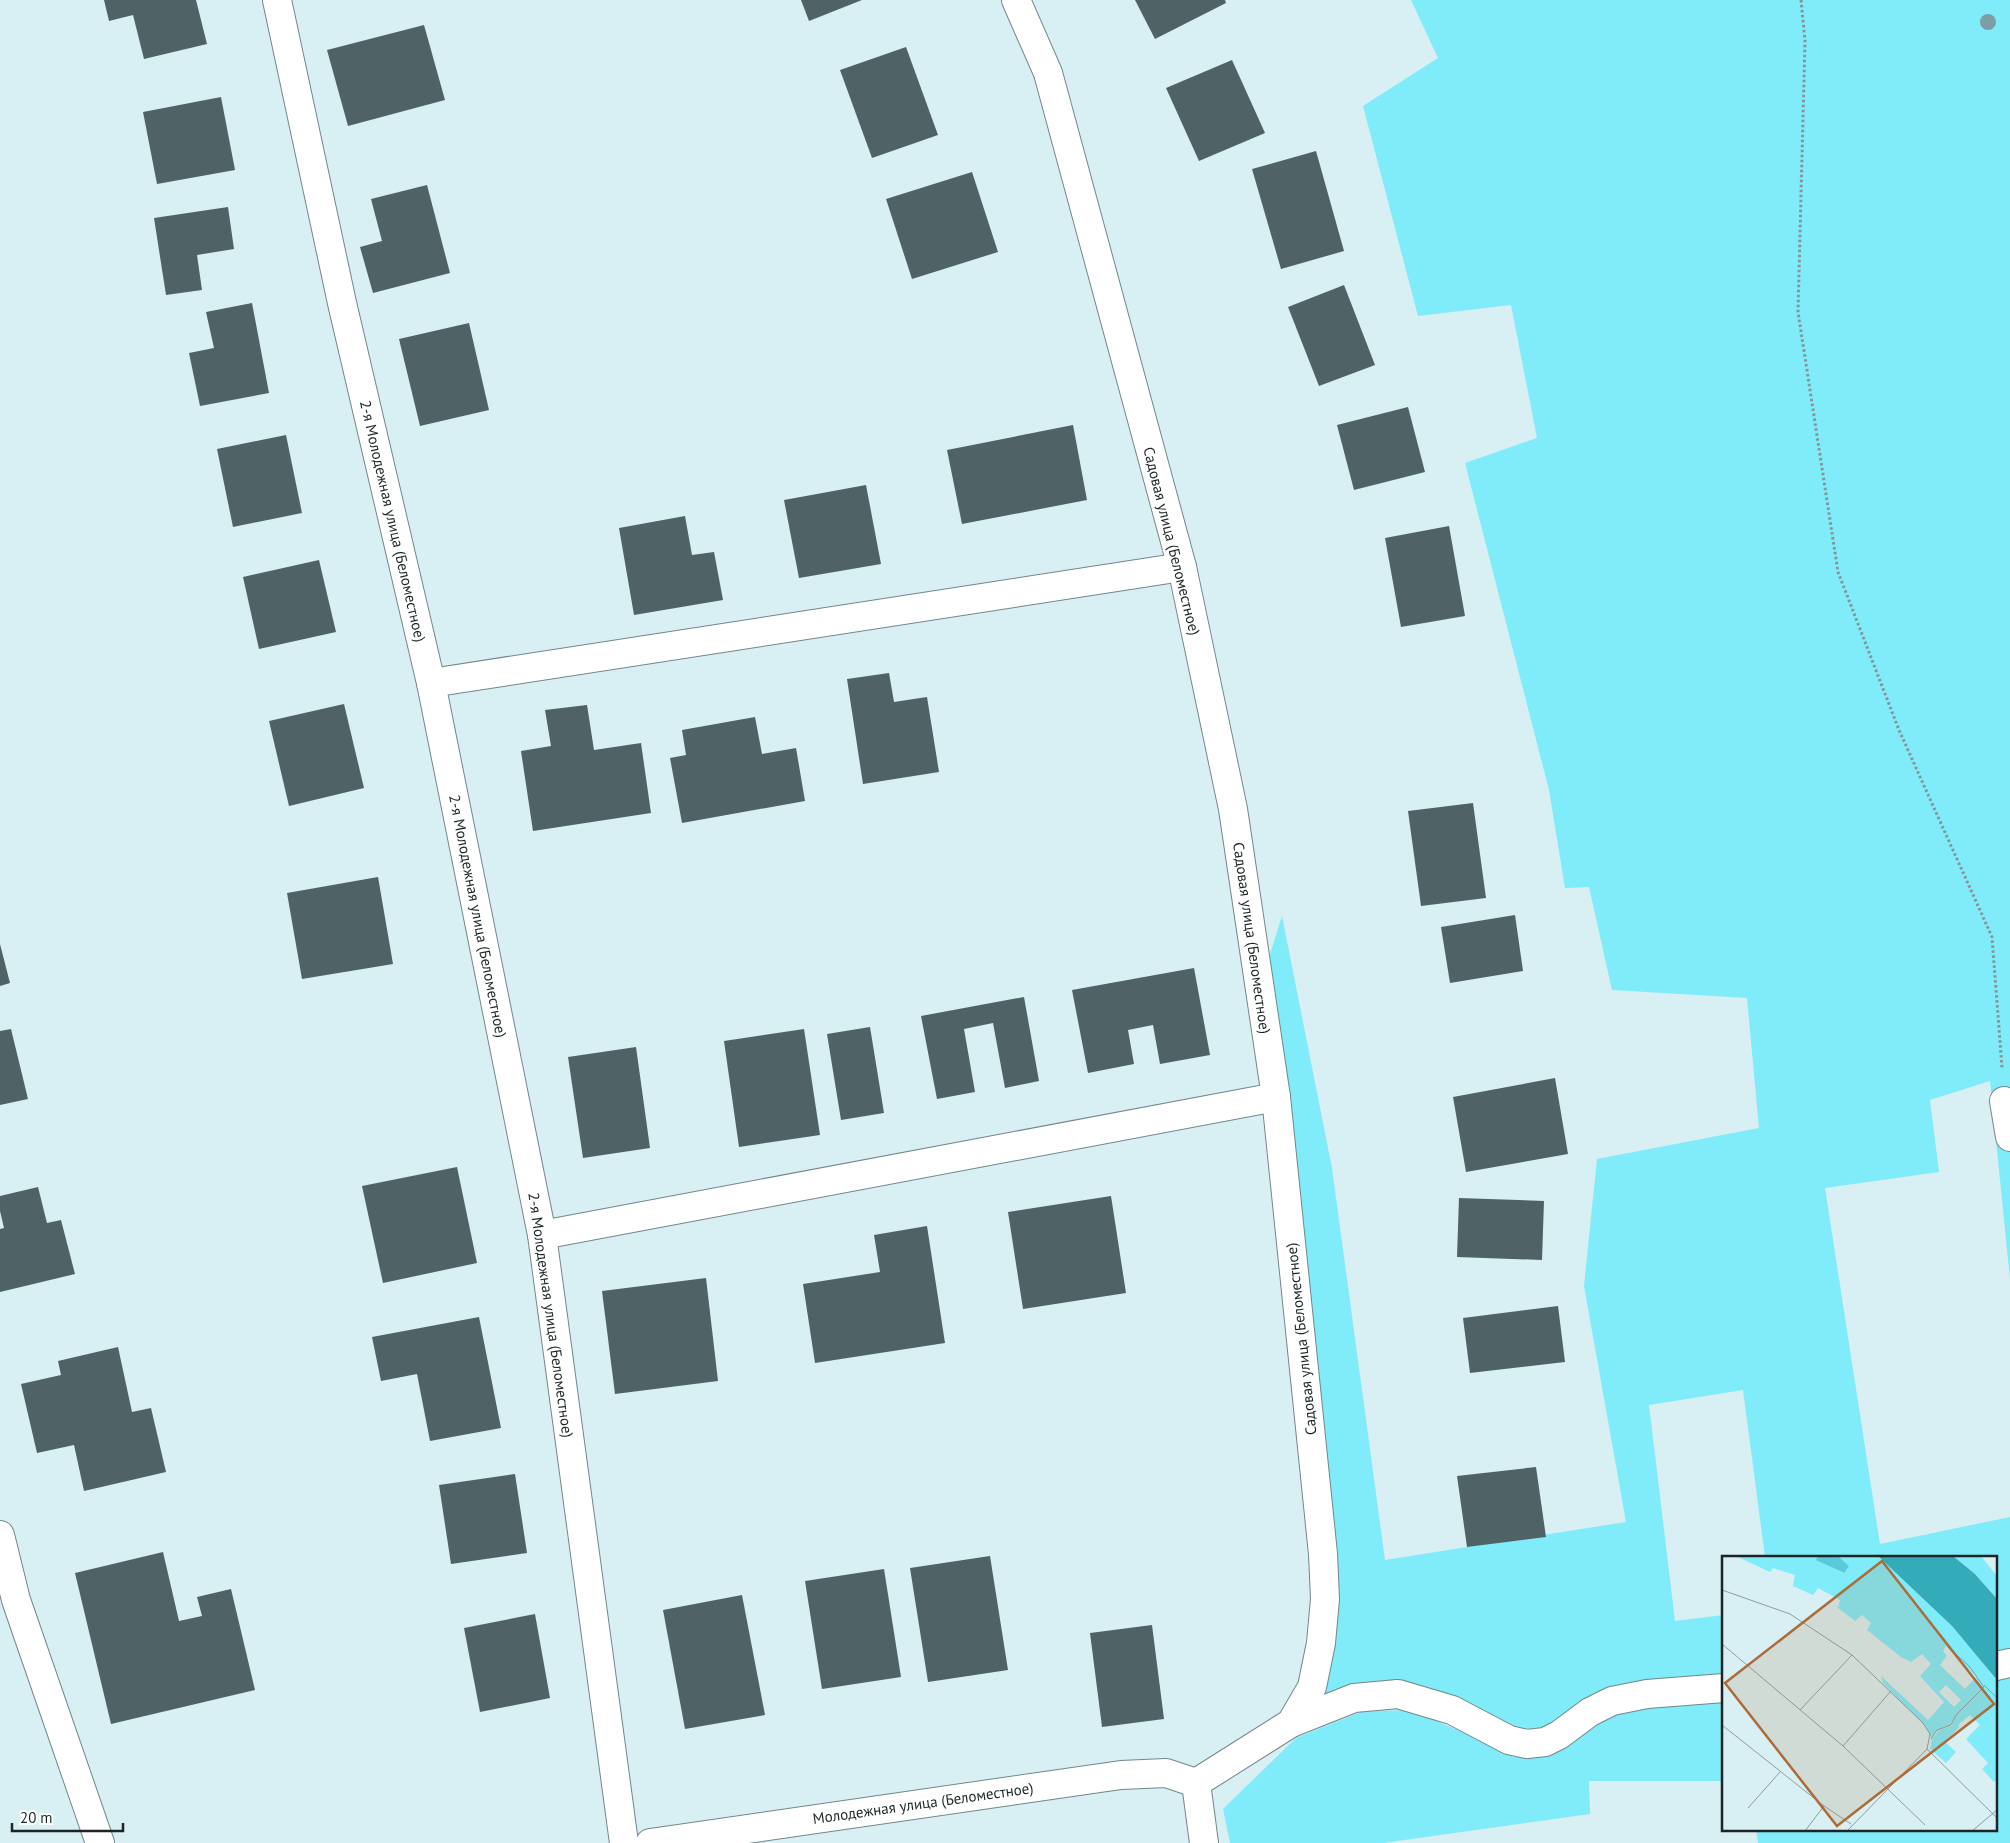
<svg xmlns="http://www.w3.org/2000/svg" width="2010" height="1843" viewBox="0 0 2010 1843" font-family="'PT Sans',sans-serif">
	<rect width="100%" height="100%" fill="#d8eff3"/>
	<g fill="#80ebf9">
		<path d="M1411,0H2010V1279L1990,1081L1930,1100L1939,1172L1825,1188L1880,1544L2010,1517V1663L1996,1666V1557H1765L1743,1390L1649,1405L1675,1621L1724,1615V1688L1647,1694L1545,1742L1398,1694L1291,1723L1321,1643L1260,986L1282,916L1332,1168L1385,1560L1626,1522L1584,1286L1597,1159L1759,1128L1747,998L1612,990L1589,887L1565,888L1549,790L1465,463L1537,438L1511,305L1418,316L1363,106L1438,58Z"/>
		<path d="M2010,1668V1843H1758L1756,1829H1996V1671Z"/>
		<path d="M1724,1693V1781H1589L1590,1814L1383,1843H1230L1223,1809L1296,1738L1363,1711L1411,1710L1490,1744L1513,1757L1540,1755L1609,1710Z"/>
	</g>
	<g fill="#4f6366">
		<path d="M104,0H196L207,44L144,59L133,15L109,21Z"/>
		<path d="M801,0H862L809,21Z"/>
		<path d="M1135,0H1225L1226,3L1155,39Z"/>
		<path d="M424,25L445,100L348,126L327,50Z"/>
		<path d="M906,47L938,135L872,158L840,70Z"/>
		<path d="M1232,60L1265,133L1199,161L1166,88Z"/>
		<path d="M221,97L235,170L157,184L143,112Z"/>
		<path d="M1316,151L1344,251L1281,269L1252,169Z"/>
		<path d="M972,172L998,252L912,279L886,199Z"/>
		<path d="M427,185L450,273L373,293L360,247L382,241L371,199Z"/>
		<path d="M228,207L234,249L197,255L202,290L166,295L154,218Z"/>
		<path d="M1344,285L1375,365L1319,386L1288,307Z"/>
		<path d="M252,303L269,393L200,406L189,353L214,348L206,312Z"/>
		<path d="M469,323L489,410L420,426L399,339Z"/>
		<path d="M1408,407L1425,472L1354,490L1337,425Z"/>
		<path d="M1073,425L1087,500L962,524L947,450Z"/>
		<path d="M286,435L302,513L233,527L217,449Z"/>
		<path d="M866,485L881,564L799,578L784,500Z"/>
		<path d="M685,516L692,555L714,552L723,600L634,615L619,528Z"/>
		<path d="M1449,526L1465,616L1401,627L1385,538Z"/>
		<path d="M319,560L336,632L259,649L243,577Z"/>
		<path d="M889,673L894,702L927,697L939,772L863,784L847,679Z"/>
		<path d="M344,704L364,788L289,806L269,721Z"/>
		<path d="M587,705L594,750L641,743L651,813L533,831L521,751L551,746L545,710Z"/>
		<path d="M755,717L762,754L796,748L805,801L682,823L670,758L686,755L682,730Z"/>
		<path d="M1473,803L1486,898L1421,906L1408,811Z"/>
		<path d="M378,877L393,964L302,979L287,893Z"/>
		<path d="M1515,915L1523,971L1450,983L1441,927Z"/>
		<path d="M0,944L10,983L0,986Z"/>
		<path d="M1194,968L1210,1055L1160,1064L1153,1025L1128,1030L1134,1064L1088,1073L1072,990Z"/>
		<path d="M1024,997L1039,1081L1005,1088L993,1023L964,1029L975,1092L937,1099L921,1016Z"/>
		<path d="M870,1027L884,1113L841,1120L827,1034Z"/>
		<path d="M11,1029L28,1099L0,1105V1031Z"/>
		<path d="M804,1029L820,1135L739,1147L724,1041Z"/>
		<path d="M636,1047L650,1148L583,1158L568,1057Z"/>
		<path d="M1555,1078L1568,1154L1466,1172L1453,1097Z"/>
		<path d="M457,1167L477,1263L383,1283L362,1186Z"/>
		<path d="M38,1187L47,1223L61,1220L75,1274L0,1292V1229L4,1228L0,1211V1196Z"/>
		<path d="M1111,1196L1126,1293L1023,1309L1008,1212Z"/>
		<path d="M1459,1198L1544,1201L1542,1260L1457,1257Z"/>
		<path d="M927,1226L945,1343L815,1363L803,1284L880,1272L874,1235Z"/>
		<path d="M706,1278L718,1381L615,1394L602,1291Z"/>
		<path d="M1558,1306L1565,1362L1470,1373L1463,1318Z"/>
		<path d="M479,1317L501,1428L430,1441L417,1374L381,1381L372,1337Z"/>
		<path d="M118,1347L132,1412L151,1408L166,1472L84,1491L74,1445L37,1453L21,1384L61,1375L58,1361Z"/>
		<path d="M1536,1467L1546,1537L1467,1547L1457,1476Z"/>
		<path d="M515,1474L527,1553L451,1564L439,1485Z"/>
		<path d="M163,1552L179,1621L202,1616L197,1597L231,1589L255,1690L111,1724L75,1573Z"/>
		<path d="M990,1556L1008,1670L928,1682L910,1568Z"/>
		<path d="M884,1569L901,1677L822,1689L805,1581Z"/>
		<path d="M742,1595L765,1715L685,1729L663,1610Z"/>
		<path d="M535,1614L550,1698L480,1712L464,1628Z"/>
		<path d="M1152,1625L1164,1719L1102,1727L1090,1633Z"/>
	</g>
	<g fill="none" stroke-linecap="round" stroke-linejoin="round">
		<defs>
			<g id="minor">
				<path d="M277,0L342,303L431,683L542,1235L624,1843"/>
				<path d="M1016,0L1048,73L1182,567L1233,809L1276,1097L1323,1554L1325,1599L1321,1643L1312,1687L1291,1723L1196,1783L1204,1843"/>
				<path d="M431,683L1182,567"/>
				<path d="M2004,1101L2010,1137"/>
				<path d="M542,1235L1276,1097"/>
				<path d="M0,1535L16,1600L100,1843"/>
				<path d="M1996,1666L2010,1663"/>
				<path d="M1291,1723L1354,1698L1398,1694L1452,1710L1509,1740L1527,1744L1545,1742L1559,1735L1590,1712L1612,1701L1647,1694L1724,1688"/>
				<path d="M650,1843L1121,1775L1166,1773L1196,1783"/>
			</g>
		</defs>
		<use href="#minor" stroke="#72878a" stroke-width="30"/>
		<path stroke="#849597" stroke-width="3" stroke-dasharray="2.5 2.5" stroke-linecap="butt" d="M1801,0L1805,41L1798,312L1838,572L1899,730L1992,937L2002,1068"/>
		<use href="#minor" stroke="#fff" stroke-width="28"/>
	</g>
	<circle fill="#7a9fa4" cx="1988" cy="22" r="8"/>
	<g text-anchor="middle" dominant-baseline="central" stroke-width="5" stroke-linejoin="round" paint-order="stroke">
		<g font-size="15" fill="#1c2526" stroke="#fff">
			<text transform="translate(393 521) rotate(77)">2-я Молодежная улица (Беломестное)</text>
			<text transform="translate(1172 541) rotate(76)">Садовая улица (Беломестное)</text>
			<text transform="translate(478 916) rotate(79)">2-я Молодежная улица (Беломестное)</text>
			<text transform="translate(1252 938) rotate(82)">Садовая улица (Беломестное)</text>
			<text transform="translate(551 1315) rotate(82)">2-я Молодежная улица (Беломестное)</text>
			<text transform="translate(1301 1339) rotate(-96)">Садовая улица (Беломестное)</text>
			<text transform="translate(923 1803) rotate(-8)">Молодежная улица (Беломестное)</text>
		</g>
	</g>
	<g transform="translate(1722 1556)">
		<rect width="275" height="275" fill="#d8eff3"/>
		<path d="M14,0H96L95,4L121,17L127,10L116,0H156L230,70L275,124V223L272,226L260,213L266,207L244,183L258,169L248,159L236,169L237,171L223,186L234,196L224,207L208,193L210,183L217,174L230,170L232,162L228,170L215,174L209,182L204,171L161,127L159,120L206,164L222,146L198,120L209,108L200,98L189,106L179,101L145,74L149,67L140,59L133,65L116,52L118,44L96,32L91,39L71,30L73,19L51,12L48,16ZM224,90L254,121L243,133L218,109L225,100L221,95ZM224,129L239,144L232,151L217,136ZM231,0H259L275,20V43L253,18Z" fill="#80ebf9" fill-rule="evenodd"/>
		<path d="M96,0H116L127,10L122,17L94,4Z" fill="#59cad8"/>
		<path d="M156,0H231L253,18L275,43V124L230,70Z" fill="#34abb9"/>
		<path fill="none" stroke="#8d9ea1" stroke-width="1" d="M0,34L68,58L130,99L201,167L208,178L205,193L275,262M0,88L121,190L203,269M262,129L275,142M78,154L130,99M0,169L102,250L129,268M209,183L215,174L229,169L234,159L262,131L247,110L226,91M121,190L169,135M26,252L58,216M83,275L102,250M125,275L205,193M250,275L275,254"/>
		<path fill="#ad6b37" fill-opacity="0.15" stroke="#ad6b37" stroke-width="2.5" d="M160,5L272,148L115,270L3,127Z"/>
		<rect width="275" height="275" fill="none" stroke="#1c2526" stroke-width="2.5"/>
	</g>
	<path d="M12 1823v8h111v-8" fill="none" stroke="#1c2526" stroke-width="2.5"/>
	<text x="20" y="1823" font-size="15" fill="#1c2526" stroke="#ffffff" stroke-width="4" paint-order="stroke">20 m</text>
</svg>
